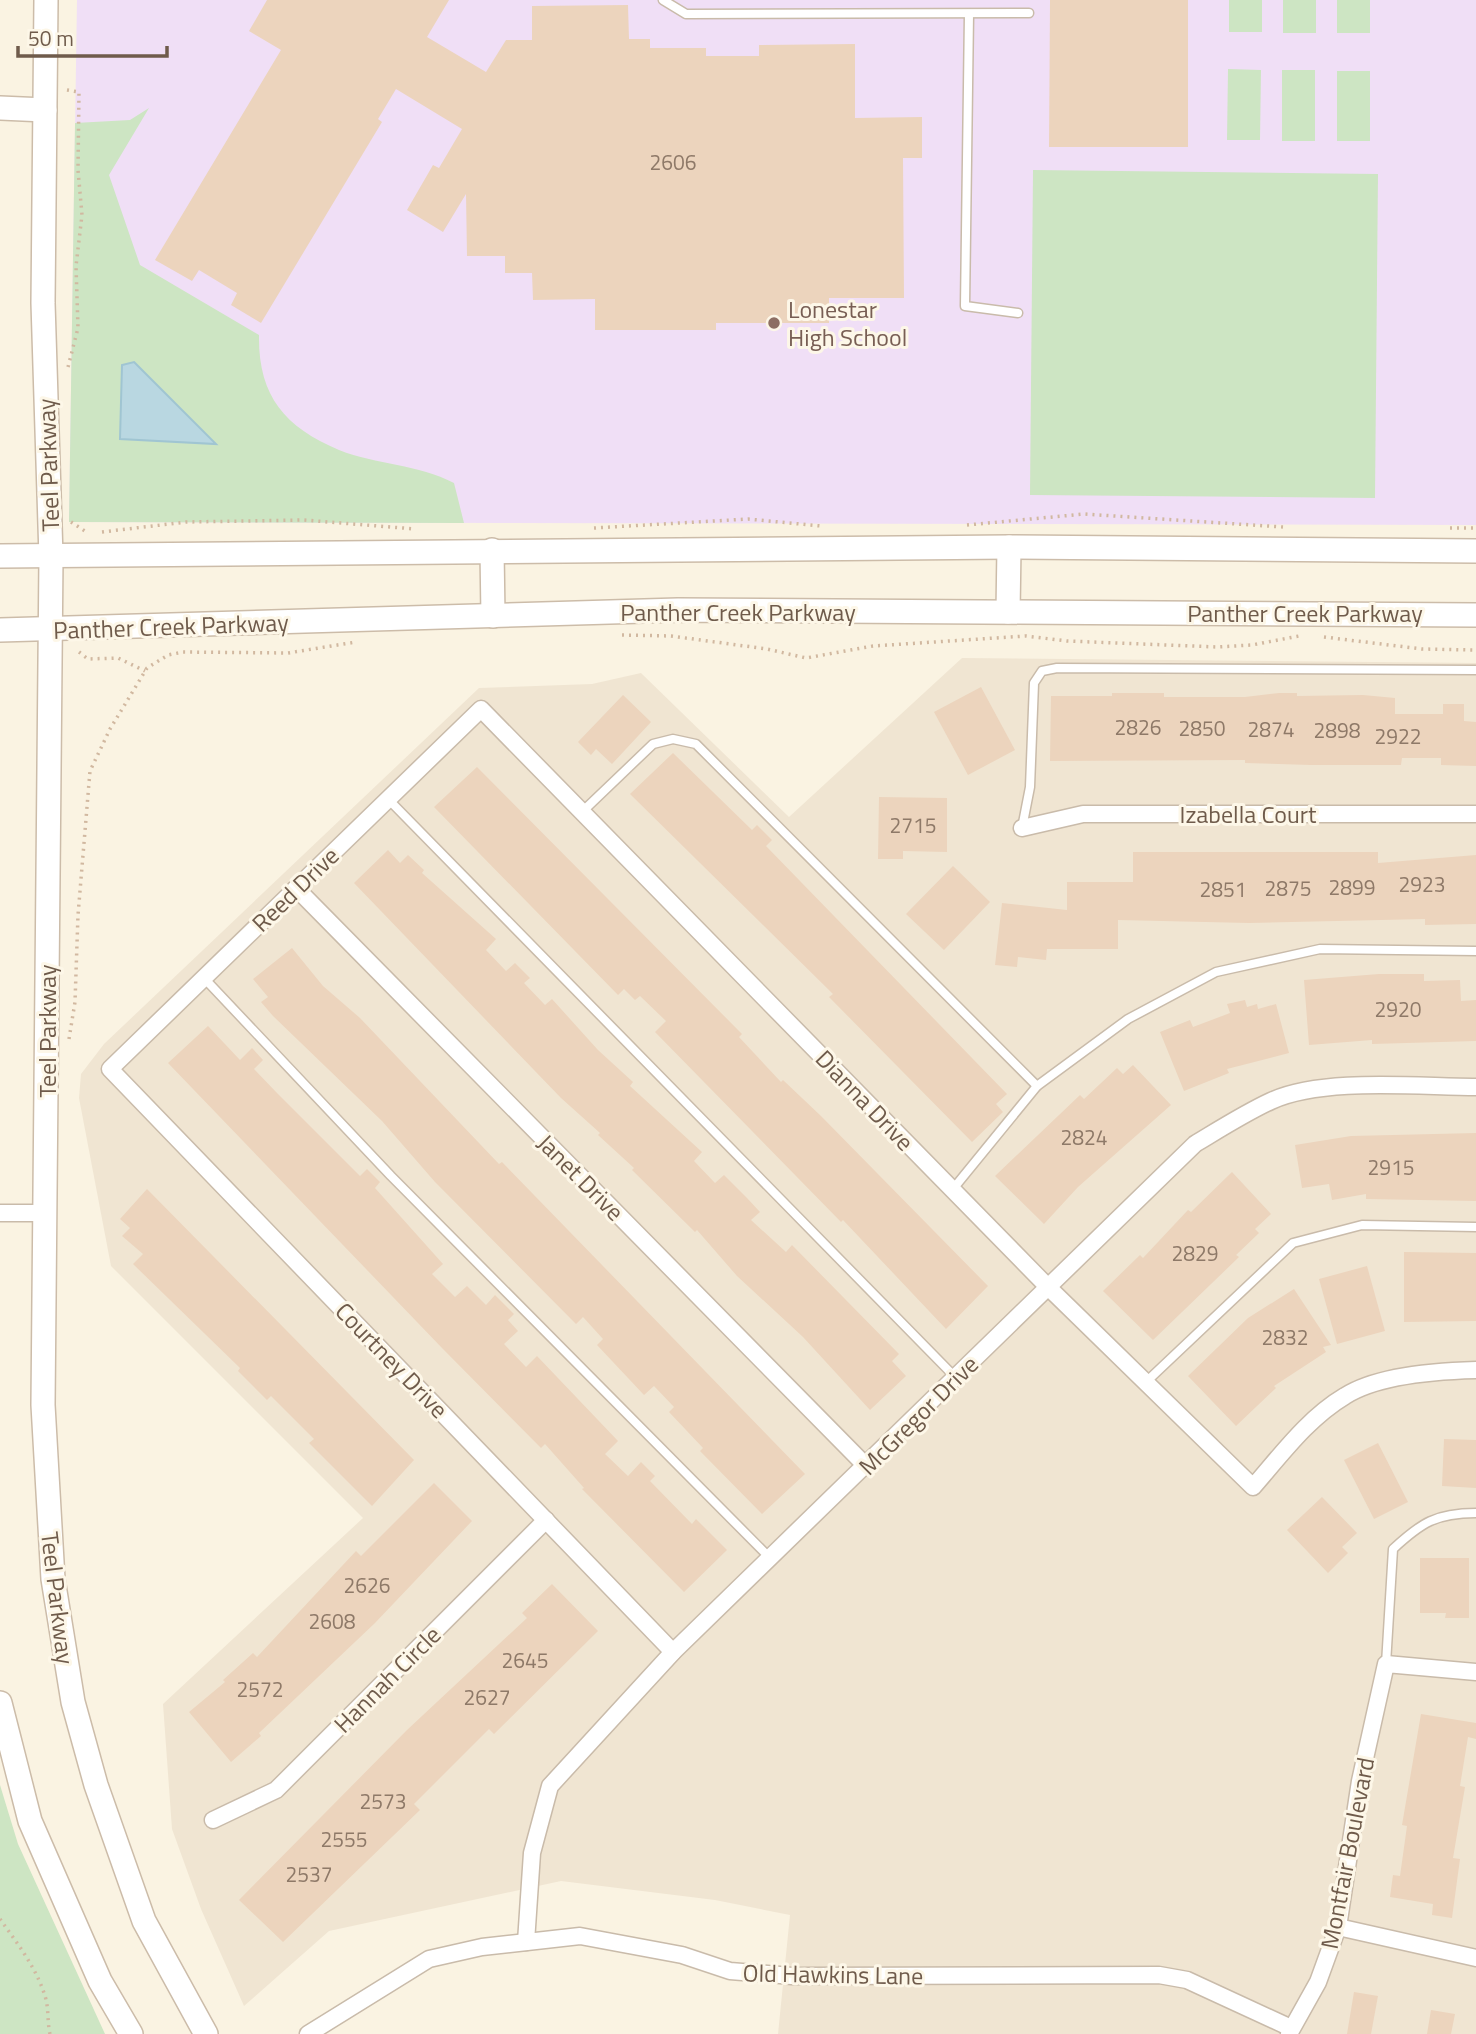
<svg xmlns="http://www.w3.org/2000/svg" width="1476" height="2034" viewBox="0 0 1476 2034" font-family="'Titillium Web',sans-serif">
	<rect width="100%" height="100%" fill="#faf3e2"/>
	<path fill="#f0e5d2" d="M962,658L1476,663V2034H778L790,1915L715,1900L561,1881L329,1931L244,2006L201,1909L172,1829L163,1704L363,1518L111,1266L79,1098L81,1074L104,1044L479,688L592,684L641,673L789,817Z"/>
	<path fill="#f0dff6" d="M77,0H1476V525L69,522Z"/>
	<g fill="#cde5c3">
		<rect x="1229" y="0" width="33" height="32"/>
		<rect x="1283" y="0" width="33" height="33"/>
		<rect x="1337" y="0" width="33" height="33"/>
		<path d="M1228,69L1261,70L1260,140H1227Z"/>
		<rect x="1282" y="70" width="33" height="71"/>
		<rect x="1337" y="71" width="33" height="70"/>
		<path d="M149,108L109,175L140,265L259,335C258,395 284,427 339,450C377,465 418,464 454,483L464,523L69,522L75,123L130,120Z"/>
		<path d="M1033,170L1378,174L1375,498L1030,495Z"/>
		<path d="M0,1785L18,1844L105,2034H0Z"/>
	</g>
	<path fill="#b9d7e1" stroke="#a0c5d2" stroke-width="2" d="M134,362L216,444L120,439L122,365Z"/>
	<g fill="#ecd4bd">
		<path d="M267,0H449L427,37L486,72L506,40H532V6L628,5L629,39H650V48H706V56H759V45L855,44V118L922,117V158H903L904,298H829V323H716V330H595V299L533,300L532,273H505V256H467L466,194L443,232L407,210L433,165L439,168L462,129L396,89L378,119L382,122L261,323L231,305L237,293L199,270L192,281L155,260L281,50L249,31Z"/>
		<path d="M1050,0H1188V147H1049Z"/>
		<path d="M981,687L1015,750L968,775L934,712Z"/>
		<path d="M1112,693H1164V697H1245L1279,693H1297V696L1363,695L1395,698V714H1443V704H1464V721L1476,722V766L1441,765V758H1402L1401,765H1311L1245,763V760L1050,761L1051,696H1112Z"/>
		<path d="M623,695L651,722L612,764L596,749L591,755L578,742Z"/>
		<path d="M673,753L752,830L757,825L772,840L766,846L1007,1094L996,1104L1003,1112L972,1142L829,997L833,994L630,794Z"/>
		<path d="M477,767L742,1034L739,1037L781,1082L783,1080L821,1116L988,1286L946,1329L843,1220L841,1222L655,1032L666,1021L640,996L635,1000L624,989L618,995L434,807Z"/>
		<path d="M879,797L947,798V852L903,851V859H878Z"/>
		<path d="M388,850L400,863L408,855L424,870L422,873L496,939L486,950L506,971L515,963L530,978L524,983L545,1005L552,999L598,1050L633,1082L630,1086L702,1152L694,1161L715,1183L724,1175L747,1198L760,1212L751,1220L786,1252L792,1245L899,1354L892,1361L906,1376L870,1410L803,1337L737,1276L697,1230L695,1232L632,1170L634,1168L598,1135L600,1133L561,1098L354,883Z"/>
		<path d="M1133,852H1378V863L1476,855V924L1425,925V919L1249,923L1118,920V949H1047L1046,960L1018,957L1017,967L995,965L1002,903L1067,910V882H1133Z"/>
		<path d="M953,866L990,902L944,950L906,914Z"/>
		<path d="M292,948L323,986L360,1018L499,1164L502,1162L805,1474L762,1514L700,1451L703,1448L669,1412L674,1407L654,1386L644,1395L597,1345L603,1339L583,1317L576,1324L435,1182L382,1121L273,1016L261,1002L268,997L253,979Z"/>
		<path d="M1379,974H1424V981L1460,980L1461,1001L1476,1000V1041L1372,1044V1040L1309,1045L1304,980Z"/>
		<path d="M1245,1000L1247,1007L1257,1004L1258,1009L1276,1004L1289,1053L1227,1069L1229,1073L1184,1091L1160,1032L1190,1020L1193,1027L1230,1013L1227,1004Z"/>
		<path d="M208,1026L240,1060L252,1048L263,1060L254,1069L277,1093L360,1176L367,1169L380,1182L375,1188L443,1264L432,1274L455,1297L467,1286L486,1305L495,1295L514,1314L508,1320L518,1331L504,1344L526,1367L537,1356L618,1441L605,1454L628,1476L641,1462L655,1476L650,1481L692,1524L696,1519L727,1550L684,1592L582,1489L584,1488L545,1444L541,1448L442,1348L168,1063Z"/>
		<path d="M1133,1065L1171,1105L1078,1187L1044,1224L995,1176L1080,1095L1084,1099L1117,1068L1123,1074Z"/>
		<path d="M1476,1133V1201L1366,1199V1194L1332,1200L1329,1184L1302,1188L1295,1145L1351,1136Z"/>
		<path d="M1232,1172L1271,1214L1255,1229L1259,1233L1236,1255L1239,1257L1153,1340L1103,1291L1140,1255L1143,1258L1188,1210L1191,1212Z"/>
		<path d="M147,1189L414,1460L372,1506L309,1443L314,1439L271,1396L267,1400L238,1371L240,1368L133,1264L143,1254L122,1236L130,1228L120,1219Z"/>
		<path d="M1404,1252L1476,1253V1321L1404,1322Z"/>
		<path d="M1367,1266L1385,1331L1337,1344L1319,1279Z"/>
		<path d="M1294,1289L1331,1345L1323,1347L1326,1352L1274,1386L1276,1388L1236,1426L1188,1376L1248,1318Z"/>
		<path d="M1444,1439L1476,1440V1488L1442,1486Z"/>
		<path d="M1378,1443L1408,1502L1374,1519L1344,1460Z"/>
		<path d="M434,1483L472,1521L375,1623L259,1733L261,1736L231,1762L189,1712L225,1682L223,1680L253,1653L257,1657L356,1551L361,1556Z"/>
		<path d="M1322,1497L1357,1533L1342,1547L1348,1553L1328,1573L1287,1530Z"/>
		<path d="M1420,1558H1469V1618H1445L1446,1613H1420Z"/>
		<path d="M552,1584L598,1631L494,1734L489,1729L414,1804L420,1810L283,1942L239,1900L407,1730L527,1618L522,1613Z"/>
		<path d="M1421,1714L1476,1723V1739L1468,1737L1460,1786L1465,1787L1453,1858L1460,1859L1452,1918L1432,1915L1433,1904L1390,1897L1393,1875L1400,1876L1407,1826L1402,1825Z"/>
		<path d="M1354,1992L1378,1996L1371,2034H1347Z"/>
		<path d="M1431,2010L1455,2014L1451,2034H1427Z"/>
	</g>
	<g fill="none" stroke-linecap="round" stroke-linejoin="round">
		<defs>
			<g id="service">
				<path d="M663,0L686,14L1029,13"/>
				<path d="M969,14L965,306L1018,313"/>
				<path d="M388,799L955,1377"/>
				<path d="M583,811L653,744L673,739L696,744L1037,1086"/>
				<path d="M1022,828L1030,787L1034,683L1042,671L1057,668L1476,670"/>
				<path d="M204,978L391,1176L771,1559"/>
				<path d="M953,1189L1037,1086L1128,1019L1216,972L1320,949L1476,951"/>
				<path d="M1146,1382L1293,1243L1362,1225L1476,1227"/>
				<path d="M1386,1664L1393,1549C1421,1523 1436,1513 1476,1513"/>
			</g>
			<g id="minor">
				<path d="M1022,828L1083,814H1476"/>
				<path d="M296,888L866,1466"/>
				<path d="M0,1213H46"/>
				<path d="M673,1652L110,1069L481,709L1047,1286L1253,1487C1281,1455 1308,1418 1345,1396C1378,1375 1437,1371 1476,1370"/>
				<path d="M213,1820L276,1790L546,1520"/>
				<path d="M1338,1927L1476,1958"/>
				<path d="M526,1942L532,1853L550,1786L673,1652L1195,1144C1220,1129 1245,1113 1271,1101C1323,1077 1418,1087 1476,1087"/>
				<path d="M308,2034L429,1959L482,1947L580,1936L682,1955L730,1971L792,1976L1159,1975L1187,1980L1291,2028"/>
				<path d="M1289,2034L1318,1982L1338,1927L1360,1781L1386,1664L1476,1672"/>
			</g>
			<g id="secondary">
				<path d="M46,0L43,303L51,557L43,1405L53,1579L73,1702L96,1785L144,1921L206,2034"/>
				<path d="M0,108L45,110"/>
				<path d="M492,550L493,616"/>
				<path d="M0,556L1009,547L1476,551"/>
				<path d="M1008,612L1009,547"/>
				<path d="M0,630L678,610L1476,615"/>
				<path d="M0,1703L30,1821L100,1981L131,2034"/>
			</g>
		</defs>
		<use href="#service" stroke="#c9bbaa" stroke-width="11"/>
		<use href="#minor" stroke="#c9bbaa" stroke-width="19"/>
		<use href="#secondary" stroke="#ccbca9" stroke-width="26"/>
		<g stroke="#d1b8a0" stroke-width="3.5" stroke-dasharray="2 5" stroke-linecap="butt">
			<path d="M67,90L79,92L78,170L82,215L76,266L78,328L67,371"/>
			<path d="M71,522L88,533"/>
			<path d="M967,525L1084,514L1283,527"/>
			<path d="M594,528L748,519L821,526"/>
			<path d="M1450,528H1476"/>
			<path d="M102,532L186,522L304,520L415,529"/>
			<path d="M622,635L671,636L767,649L806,658L873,646L1026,636L1067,641L1217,647L1252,645L1299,636"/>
			<path d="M1324,637L1422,649L1476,650"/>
			<path d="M79,652L88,659L118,658L145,671"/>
			<path d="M69,1039L75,1002L78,915L90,771L110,729L147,668L168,655L183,652L288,653L356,642"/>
			<path d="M0,1919C17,1943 36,1967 45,1996C49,2008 47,2021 50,2034"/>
		</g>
		<use href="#service" stroke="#fff" stroke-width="8"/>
		<use href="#minor" stroke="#fff" stroke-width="16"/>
		<use href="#secondary" stroke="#fff" stroke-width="23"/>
	</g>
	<circle fill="#8d6e63" stroke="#fdf7e8" stroke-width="2.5" cx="774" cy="323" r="7"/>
	<g text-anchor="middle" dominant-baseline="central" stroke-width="6" stroke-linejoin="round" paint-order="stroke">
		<g font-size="21" fill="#8e7968">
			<text x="673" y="162">2606</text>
			<text x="1138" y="727">2826</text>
			<text x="1202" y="728">2850</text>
			<text x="1271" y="729">2874</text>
			<text x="1337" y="730">2898</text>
			<text x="1398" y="736">2922</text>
			<text x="913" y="825">2715</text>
			<text x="1422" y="884">2923</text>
			<text x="1352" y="887">2899</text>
			<text x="1288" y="888">2875</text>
			<text x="1223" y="889">2851</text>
			<text x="1398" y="1009">2920</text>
			<text x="1084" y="1137">2824</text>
			<text x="1391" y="1167">2915</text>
			<text x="1195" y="1253">2829</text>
			<text x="1285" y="1337">2832</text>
			<text x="367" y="1585">2626</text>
			<text x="332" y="1621">2608</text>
			<text x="525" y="1660">2645</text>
			<text x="260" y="1689">2572</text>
			<text x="487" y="1697">2627</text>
			<text x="383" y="1801">2573</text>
			<text x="344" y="1839">2555</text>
			<text x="309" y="1874">2537</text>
		</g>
		<g font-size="24" fill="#785e54" stroke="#fdf7e8" text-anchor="start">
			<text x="788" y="309">Lonestar<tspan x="788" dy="28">High School</tspan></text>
		</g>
		<g font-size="24" fill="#6f5b4b" stroke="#fdf7e8">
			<text transform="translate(48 465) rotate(-92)">Teel Parkway</text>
			<text x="738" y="612">Panther Creek Parkway</text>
			<text x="1305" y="613">Panther Creek Parkway</text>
			<text transform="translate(171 626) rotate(-2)">Panther Creek Parkway</text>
			<text x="1248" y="814">Izabella Court</text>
			<text transform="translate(295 889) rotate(-44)">Reed Drive</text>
			<text transform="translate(47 1031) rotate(-90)">Teel Parkway</text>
			<text transform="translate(865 1100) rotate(46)">Dianna Drive</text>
			<text transform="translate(581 1177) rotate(45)">Janet Drive</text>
			<text transform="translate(392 1360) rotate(46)">Courtney Drive</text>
			<text transform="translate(918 1415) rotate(-45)">McGregor Drive</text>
			<text transform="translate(58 1598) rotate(83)">Teel Parkway</text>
			<text transform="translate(387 1679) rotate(-45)">Hannah Circle</text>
			<text transform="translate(1347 1853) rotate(-79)">Montfair Boulevard</text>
			<text transform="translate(833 1974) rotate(1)">Old Hawkins Lane</text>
		</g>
	</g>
	<path d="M18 46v10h149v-10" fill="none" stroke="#6f5b4b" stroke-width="3.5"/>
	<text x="28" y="46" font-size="21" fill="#6f5b4b" stroke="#fdf7e8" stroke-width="5" paint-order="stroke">50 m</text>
</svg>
